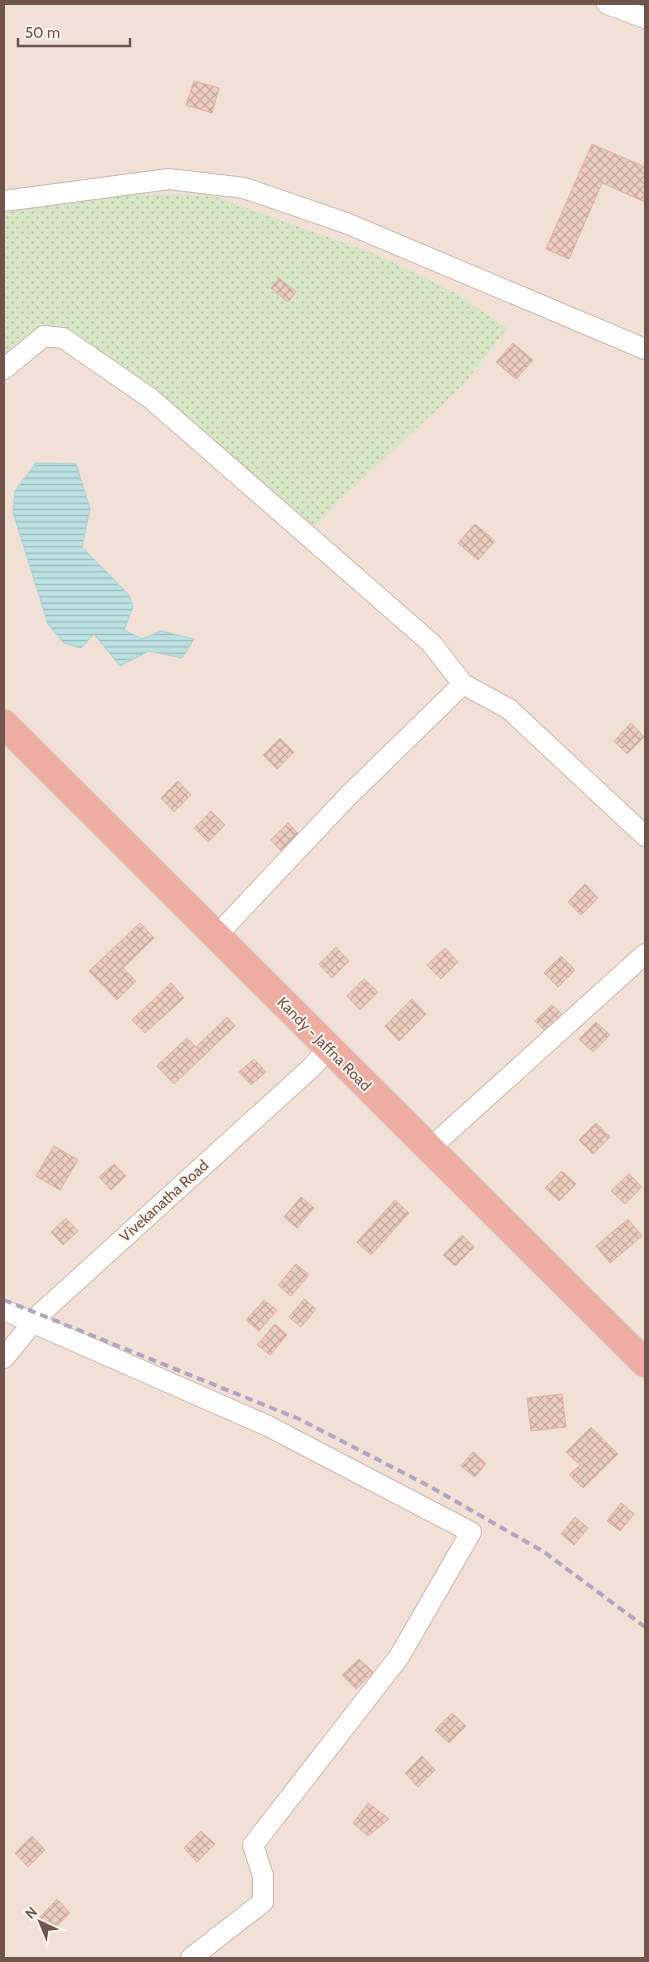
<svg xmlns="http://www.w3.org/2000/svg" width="649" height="1962" viewBox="0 0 649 1962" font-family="Cabin,sans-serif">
	<defs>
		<pattern id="grass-dots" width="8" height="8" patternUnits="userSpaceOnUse" patternTransform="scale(1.25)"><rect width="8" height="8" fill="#d7e6c5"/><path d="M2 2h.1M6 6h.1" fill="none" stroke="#b3bda2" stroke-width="1.8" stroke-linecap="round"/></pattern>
		<pattern id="water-rules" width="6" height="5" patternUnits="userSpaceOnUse" patternTransform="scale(1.25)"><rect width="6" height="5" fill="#bce1e2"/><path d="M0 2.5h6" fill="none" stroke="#9db9b9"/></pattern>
		<pattern id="building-cross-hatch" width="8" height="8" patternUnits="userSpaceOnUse" patternTransform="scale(1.25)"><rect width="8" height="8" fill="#edccc0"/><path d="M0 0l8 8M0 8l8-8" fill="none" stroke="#c4a89e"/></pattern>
	</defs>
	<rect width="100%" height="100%" fill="#faefe6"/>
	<rect fill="#f1e0d5" x="4" y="4" width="641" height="1954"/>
	<path fill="url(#grass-dots)" d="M122,194L210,195L378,255L455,293L507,328L463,385L325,514L314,528L58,324L4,359V210Z"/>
	<path fill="url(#water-rules)" stroke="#a3d2d3" d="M36,463L76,464L90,509L82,547L129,595L133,607L124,630L142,639L161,631L194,639L182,658L149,651L120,666L94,634L81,648L64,643L48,624L13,512L15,491Z"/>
	<g fill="url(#building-cross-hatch)" stroke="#deb1a2">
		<path d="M194,81L219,88L212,113L186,105Z"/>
		<path d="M592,144L645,167V202L602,183L569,259L546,249Z"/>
		<path d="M279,278L296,292L288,302L271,288Z"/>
		<path d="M513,343L533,360L516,379L496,362Z"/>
		<path d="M475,524L495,541L478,560L458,543Z"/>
		<path d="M631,723L644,737L627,754L614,741Z"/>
		<path d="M280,738L294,752L277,769L263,755Z"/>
		<path d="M178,781L191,795L174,812L161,798Z"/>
		<path d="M211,811L225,825L208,842L194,828Z"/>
		<path d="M288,823L301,837L284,854L271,840Z"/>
		<path d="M585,884L598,898L581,915L568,902Z"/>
		<path d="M140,923L154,938L123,968L136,981L117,1000L89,971Z"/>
		<path d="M336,947L349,961L332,978L319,964Z"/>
		<path d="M445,948L458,962L441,979L427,965Z"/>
		<path d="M561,956L575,970L558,987L544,973Z"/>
		<path d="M364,979L378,992L360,1010L347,996Z"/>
		<path d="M171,983L184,998L145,1033L132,1020Z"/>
		<path d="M412,999L426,1014L399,1041L385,1026Z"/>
		<path d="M552,1005L566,1018L549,1035L535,1021Z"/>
		<path d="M227,1017L235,1026L174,1084L157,1066L187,1038L196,1047Z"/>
		<path d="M596,1022L610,1035L593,1052L579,1039Z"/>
		<path d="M254,1059L266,1072L251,1085L239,1072Z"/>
		<path d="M596,1123L610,1137L593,1154L579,1140Z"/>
		<path d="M54,1146L78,1160L60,1190L36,1176Z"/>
		<path d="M114,1164L126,1176L111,1190L99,1177Z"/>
		<path d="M562,1171L576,1184L559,1201L545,1188Z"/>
		<path d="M629,1174L642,1187L625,1204L611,1191Z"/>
		<path d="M301,1197L314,1208L297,1228L284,1217Z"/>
		<path d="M395,1200L409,1213L371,1255L357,1242Z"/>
		<path d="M66,1218L78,1231L63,1245L51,1232Z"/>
		<path d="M628,1219L642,1236L610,1263L596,1246Z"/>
		<path d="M462,1235L474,1247L455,1266L443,1255Z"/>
		<path d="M296,1264L309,1275L291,1296L278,1285Z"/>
		<path d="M304,1299L316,1309L301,1327L289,1317Z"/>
		<path d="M264,1300L277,1310L259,1331L246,1320Z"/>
		<path d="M275,1324L287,1335L270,1355L257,1345Z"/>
		<path d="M562,1394L566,1427L531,1431L527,1398Z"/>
		<path d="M591,1427L618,1454L583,1488L569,1475L580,1465L566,1452Z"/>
		<path d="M473,1452L486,1463L475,1477L461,1466Z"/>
		<path d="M621,1503L634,1514L620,1531L607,1521Z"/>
		<path d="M575,1517L588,1528L574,1545L561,1534Z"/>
		<path d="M359,1659L373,1672L356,1689L342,1675Z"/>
		<path d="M452,1713L466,1726L449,1743L435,1730Z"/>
		<path d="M422,1756L435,1770L418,1787L405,1773Z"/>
		<path d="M368,1803L389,1819L368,1836L353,1823Z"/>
		<path d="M201,1831L215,1844L197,1862L184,1848Z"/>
		<path d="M32,1836L45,1850L28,1867L15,1853Z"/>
		<path d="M57,1899L70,1913L53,1930L40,1917Z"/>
	</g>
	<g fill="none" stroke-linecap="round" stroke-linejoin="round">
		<defs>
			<g id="minor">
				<path d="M607,4L645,18"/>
				<path d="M4,201L169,179L244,188L346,223L645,349"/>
				<path d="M4,369L44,336L63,338L150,398L431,643L463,684L509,709L645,836"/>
				<path d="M216,936L348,796L463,684"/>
				<path d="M429,1149L645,954"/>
				<path d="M4,1310L268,1426L471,1532L399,1657L253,1845L263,1876V1902L191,1958"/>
				<path d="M4,1358L40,1314L312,1067L328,1049"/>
			</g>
			<path id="highway" d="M4,724L645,1363"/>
		</defs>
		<use href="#minor" stroke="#cbb6ad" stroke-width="22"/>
		<use href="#highway" stroke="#d4ccca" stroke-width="30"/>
		<use href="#minor" stroke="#fff" stroke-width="20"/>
		<use href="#highway" stroke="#efaca2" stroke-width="28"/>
		<path stroke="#b1a5c3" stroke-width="4" stroke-dasharray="8 5" stroke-linecap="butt" d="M4,1300L299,1419L429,1486L544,1552L645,1627"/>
	</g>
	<g text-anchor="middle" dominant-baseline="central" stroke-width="4" stroke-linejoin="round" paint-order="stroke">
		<g font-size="15" fill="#71554d" stroke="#fdf4eb">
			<text transform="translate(324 1044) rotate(45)">Kandy - Jaffna Road</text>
			<text transform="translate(164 1201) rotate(-42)">Vivekanatha Road</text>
		</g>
	</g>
	<rect width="649" height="1962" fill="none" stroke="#71554d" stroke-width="10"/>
	<g transform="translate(40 1922) rotate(316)" stroke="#fdf4eb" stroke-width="4" paint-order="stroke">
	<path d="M0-4L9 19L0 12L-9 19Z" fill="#71554d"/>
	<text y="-8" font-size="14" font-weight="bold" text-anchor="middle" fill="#71554d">N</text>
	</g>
	<path d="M18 38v8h112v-8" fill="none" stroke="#71554d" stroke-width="2.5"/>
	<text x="25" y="38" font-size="15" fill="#71554d" stroke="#fdf4eb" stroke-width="4" paint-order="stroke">50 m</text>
</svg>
